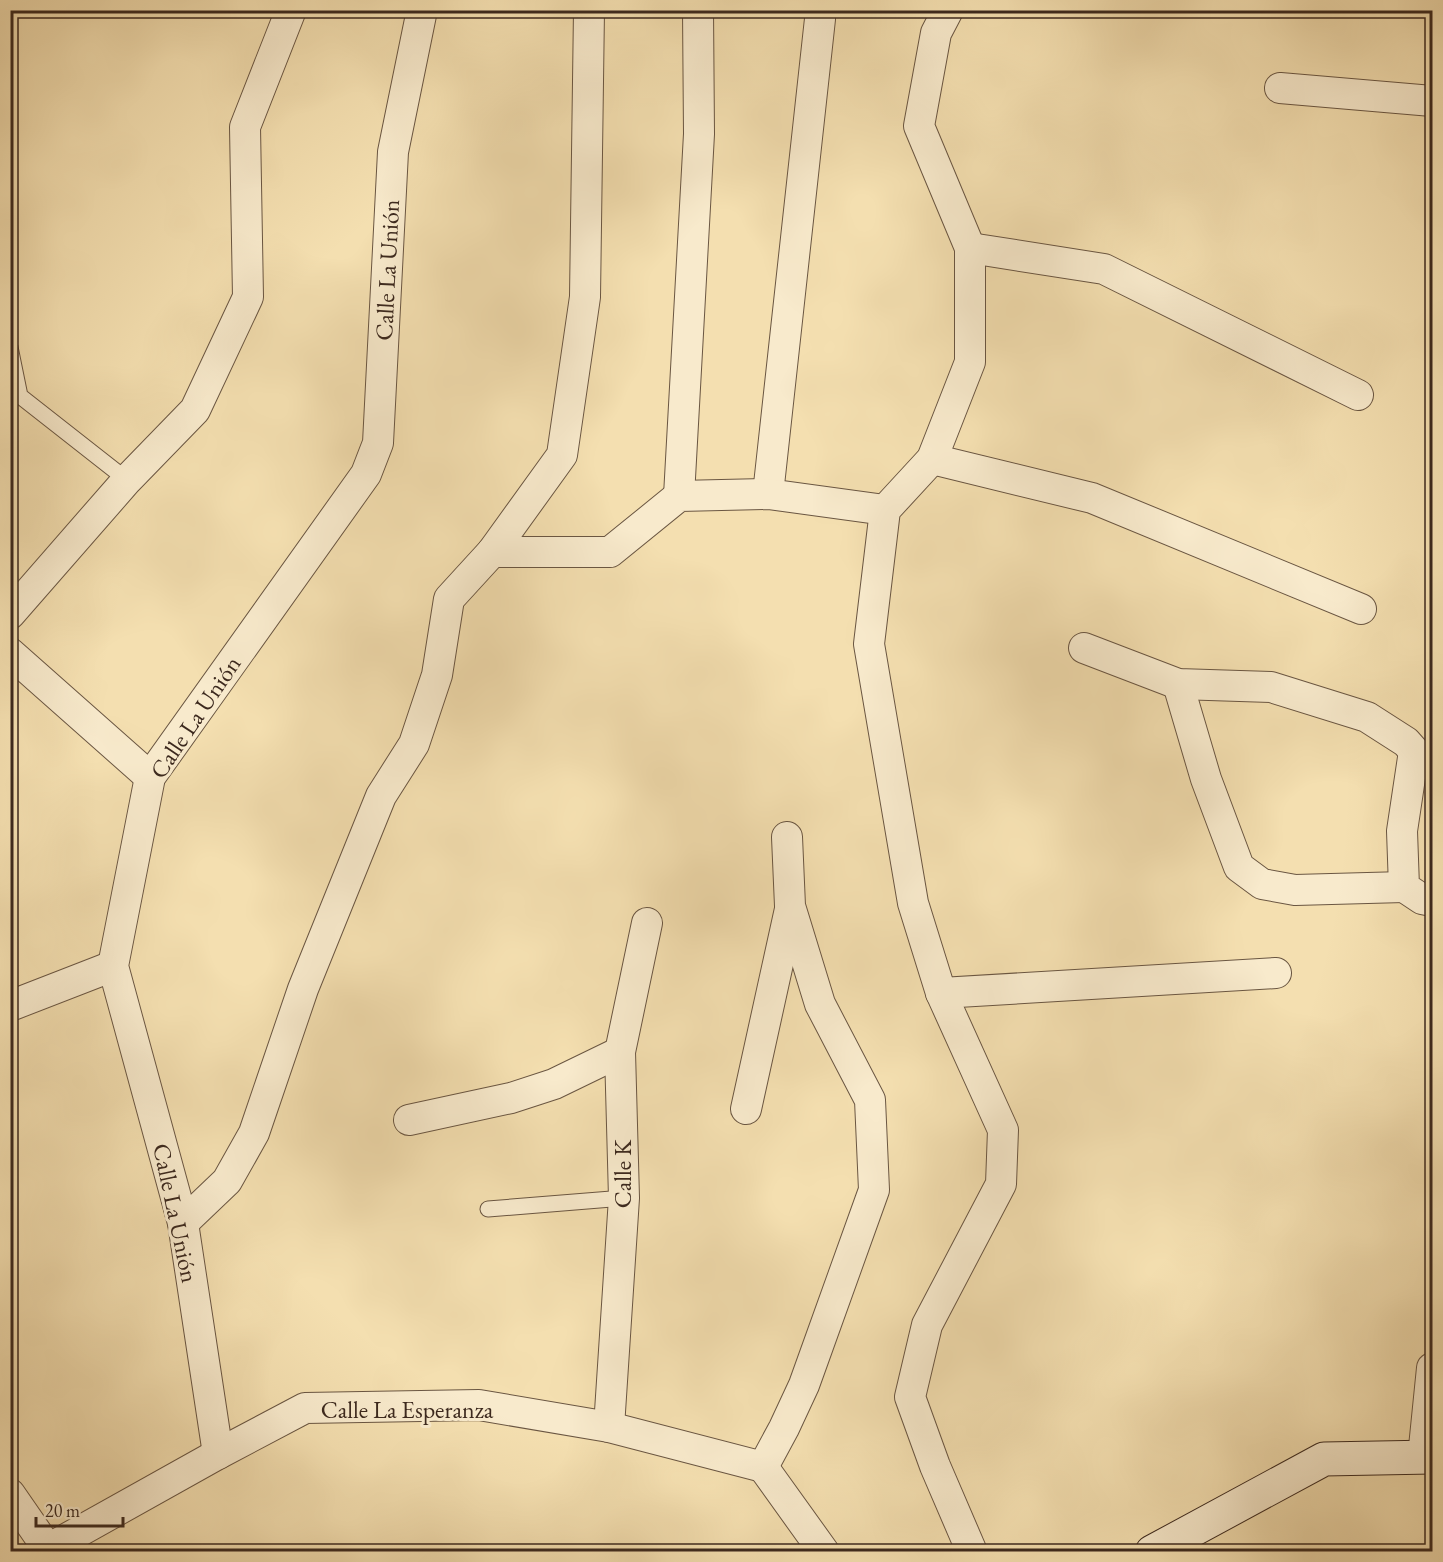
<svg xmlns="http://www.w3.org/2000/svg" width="1443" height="1562" viewBox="0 0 1443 1562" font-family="'EB Garamond',serif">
	<rect width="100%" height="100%" fill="#f4dfb0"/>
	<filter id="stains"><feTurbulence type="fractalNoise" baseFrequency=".00333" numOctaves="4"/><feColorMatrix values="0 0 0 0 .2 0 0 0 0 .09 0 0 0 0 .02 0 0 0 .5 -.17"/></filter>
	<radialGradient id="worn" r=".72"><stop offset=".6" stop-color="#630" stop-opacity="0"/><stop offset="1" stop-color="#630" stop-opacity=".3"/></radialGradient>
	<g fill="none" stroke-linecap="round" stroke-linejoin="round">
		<defs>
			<g id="service">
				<path d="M10,347L20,396L127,480"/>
				<path d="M488,1209L624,1198"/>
			</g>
			<g id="minor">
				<path d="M948,10L936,33L919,126L970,248V362L932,459L885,510L869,644L913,903L941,993L1003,1130L1001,1184L927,1325L910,1397L935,1466L972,1552"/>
				<path d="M1280,88L1432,101"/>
				<path d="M970,248L1104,269L1358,395"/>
				<path d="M932,459L1092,498L1361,609"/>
				<path d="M768,494L820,19"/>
				<path d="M679,496L699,134L698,10"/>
				<path d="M492,552L562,455L585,297L589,10"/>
				<path d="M10,614L127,480L195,410L248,297L245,127L291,10"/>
				<path d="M1084,648L1178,684L1271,687L1367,717L1406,742L1414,751L1402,831L1404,887L1422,899L1432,901"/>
				<path d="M10,653L150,777"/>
				<path d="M1178,684L1206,779L1239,867L1262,884L1295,890L1404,887"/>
				<path d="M941,993L1276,973"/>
				<path d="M10,1006L113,966"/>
				<path d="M746,1109L790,909"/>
				<path d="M409,1120L511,1098L554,1084L620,1052"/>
				<path d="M183,1223L227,1181L254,1133L303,989L381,796L414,744L437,675L449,599L492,552H610L679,496L768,494L885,510"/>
				<path d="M609,1427L624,1198L620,1052L647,923"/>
				<path d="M218,1454L183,1223L113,966L150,777L366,474L378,443L393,152L422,10"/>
				<path d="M1423,1457L1432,1368"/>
				<path d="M763,1467L784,1428L804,1385L874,1190L870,1100L820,1004L790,906L787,837"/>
				<path d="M763,1467L824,1552"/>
				<path d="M10,1494L48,1549"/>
				<path d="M45,1552L48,1549L218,1454L305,1408L479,1405L609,1427L763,1467"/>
			</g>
			<path id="secondary" d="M1152,1552L1324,1459L1432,1457"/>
		</defs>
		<use href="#service" stroke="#6a5642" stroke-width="17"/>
		<use href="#minor" stroke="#6a5642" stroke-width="32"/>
		<use href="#secondary" stroke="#3c291e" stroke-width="35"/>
		<use href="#service" stroke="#f8eacc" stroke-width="15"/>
		<use href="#minor" stroke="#f8eacc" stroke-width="30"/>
		<use href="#secondary" stroke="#f8eacc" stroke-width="33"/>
	</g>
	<g text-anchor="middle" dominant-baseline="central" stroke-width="6" stroke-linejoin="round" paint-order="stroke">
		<g font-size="24" fill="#3c291e" stroke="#f8eacc">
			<text transform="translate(387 270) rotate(-87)">Calle La Unión</text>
			<text transform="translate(195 717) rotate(-56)">Calle La Unión</text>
			<text transform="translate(622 1174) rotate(-90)">Calle K</text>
			<text transform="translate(176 1213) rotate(78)">Calle La Unión</text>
			<text x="407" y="1409">Calle La Esperanza</text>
		</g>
	</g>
	<rect width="1443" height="1562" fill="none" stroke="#f4dfb0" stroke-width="36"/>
	<rect x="12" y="12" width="1419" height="1538" fill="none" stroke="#3c291e" stroke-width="3"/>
	<rect x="18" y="18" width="1407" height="1526" fill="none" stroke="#3c291e" stroke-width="1.5"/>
	<path d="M36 1517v9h87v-9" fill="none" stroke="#3c291e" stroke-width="3"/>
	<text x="45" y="1517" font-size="18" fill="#3c291e" stroke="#f8eacc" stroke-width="4.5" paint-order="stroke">20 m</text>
	<rect width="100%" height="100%" filter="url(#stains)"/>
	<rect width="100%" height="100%" fill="url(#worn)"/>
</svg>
